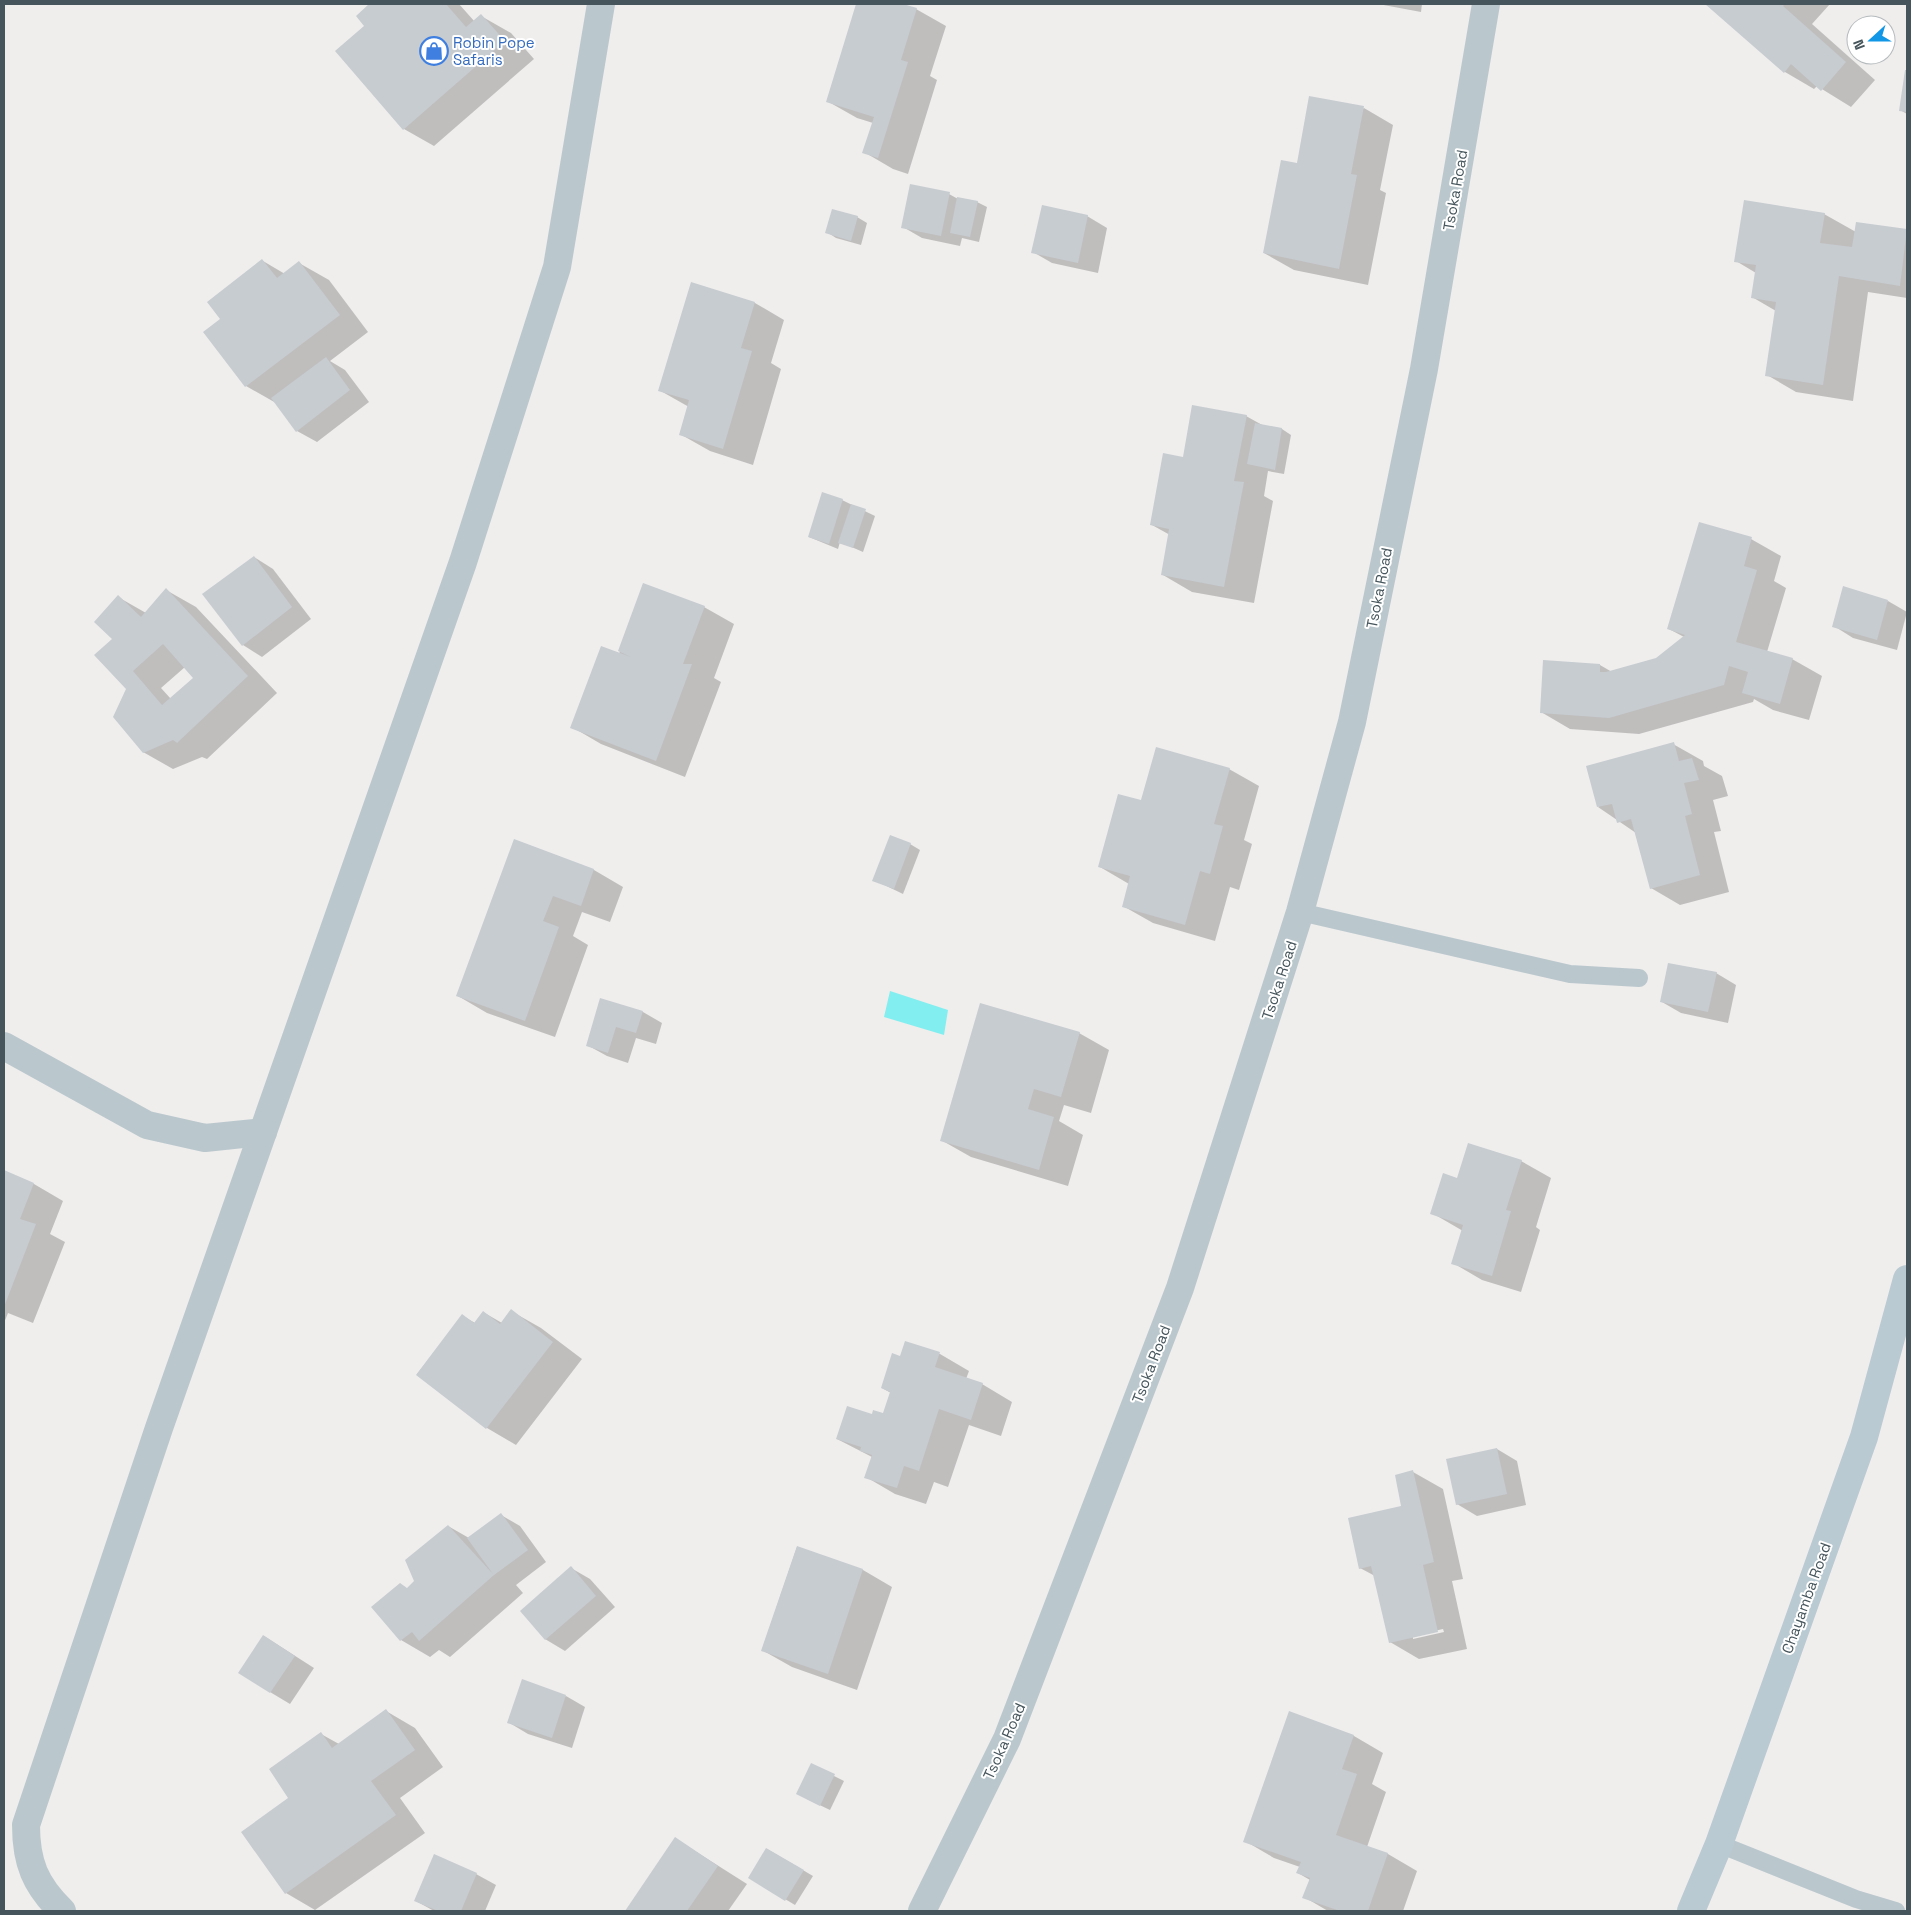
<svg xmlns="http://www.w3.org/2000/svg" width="1911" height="1915" viewBox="0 0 1911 1915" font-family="'Space Grotesk',sans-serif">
	<rect width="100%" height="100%" fill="#f0eded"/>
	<path fill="#83eeef" d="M890,991L948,1010L944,1035L884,1017Z"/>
	<g fill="#0003" fill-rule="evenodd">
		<path d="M371,4H459L475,22L481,16L511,33L534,59L434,146L404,129L366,26L357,16Z"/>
		<path d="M858,4H898L916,9L946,26L930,76L937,80L908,174L893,169L864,152L873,123L857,118L827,101Z"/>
		<path d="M1378,4H1422L1421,12Z"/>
		<path d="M1707,4H1830L1812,24L1875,80L1851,107L1817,86L1814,89L1785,72Z"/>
		<path d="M1906,71L1907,72V114L1900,110Z"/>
		<path d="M1364,108L1393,125L1380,190L1386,193L1368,285L1294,270L1264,253L1298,165Z"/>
		<path d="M949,194L958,199L977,202L987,207L979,242L962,238L960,246L922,238L903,227Z"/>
		<path d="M1824,214L1856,232L1857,223L1907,231V298L1868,292L1853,401L1796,392L1767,375L1776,311L1752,297L1756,273L1736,261Z"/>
		<path d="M1087,216L1107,228L1098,273L1052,263L1033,252Z"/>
		<path d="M857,217L867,223L861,245L836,238L827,232Z"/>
		<path d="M263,261L285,274L299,263L329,280L368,332L330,361L345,370L369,402L317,442L297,431L276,403L246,386L222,319Z"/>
		<path d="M692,283L755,303L784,320L771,363L781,369L753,465L710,451L680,434L689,407L659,390Z"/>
		<path d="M1246,416L1264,426L1282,429L1291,435L1284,474L1268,471L1264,496L1273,501L1254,603L1192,592L1163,575L1170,535L1152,525L1184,459Z"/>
		<path d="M842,500L875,516L863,552L840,542L838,549L809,537Z"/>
		<path d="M1751,539L1781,556L1774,581L1786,588L1767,652L1792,659L1822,676L1809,720L1773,710L1754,699L1753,702L1639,734L1570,729L1541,712L1600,665L1612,672L1657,659L1684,637L1669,629Z"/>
		<path d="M254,557L273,569L311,619L262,657L243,645L204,595Z"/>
		<path d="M644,585L704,607L734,624L714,678L721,682L685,777L601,744L572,727L619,654Z"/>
		<path d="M166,590L196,607L277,693L207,759L202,757L173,769L143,752L114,639L118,597L146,613ZM185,667L195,679L171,699L161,688Z"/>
		<path d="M1888,601L1907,612L1897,650L1853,638L1834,626Z"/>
		<path d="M1673,744L1703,761L1704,766L1722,776L1728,796L1713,800L1721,831L1714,832L1729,892L1680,905L1651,888L1636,833L1598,807Z"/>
		<path d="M1229,769L1259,786L1244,840L1252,844L1239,890L1230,887L1215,941L1153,923L1123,906L1129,884L1100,867L1142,802Z"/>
		<path d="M515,840L594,870L623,887L610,922L582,912L573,936L588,945L555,1037L487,1013L458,996Z"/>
		<path d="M910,844L920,850L903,894L874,880Z"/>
		<path d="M1716,973L1736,985L1728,1023L1681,1013L1662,1002Z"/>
		<path d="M601,1000L643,1012L662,1023L656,1044L636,1038L628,1063L607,1056L587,1045Z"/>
		<path d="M1079,1033L1109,1050L1091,1113L1064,1105L1059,1121L1083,1135L1068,1186L971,1157L941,1140Z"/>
		<path d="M1521,1161L1551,1178L1536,1227L1540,1230L1521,1292L1482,1280L1453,1263L1463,1231L1432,1213L1458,1179Z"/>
		<path d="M4,1172L34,1184L63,1201L50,1234L65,1242L33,1323L8,1313L4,1323Z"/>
		<path d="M511,1311L541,1328L582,1359L516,1445L487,1428L417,1374L463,1316L475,1323L483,1312L502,1323Z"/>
		<path d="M906,1342L940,1354L969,1371L966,1379L982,1384L1012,1402L1001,1436L969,1425L948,1487L934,1482L926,1504L895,1494L866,1477L872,1457L837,1439L872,1416L884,1415L891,1393L882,1388L901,1357Z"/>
		<path d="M1497,1449L1517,1461L1526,1505L1477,1516L1457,1504Z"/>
		<path d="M1413,1472L1443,1489L1463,1579L1452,1581L1467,1649L1419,1659L1390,1642L1375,1576L1360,1568L1403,1507ZM1443,1629L1444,1632L1413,1639V1636Z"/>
		<path d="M501,1515L520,1526L546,1562L516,1585L523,1593L450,1657L439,1650L430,1657L401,1640L373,1607L407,1589L416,1582L448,1526L469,1538Z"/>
		<path d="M797,1547L863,1570L892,1587L857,1690L792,1667L762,1650Z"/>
		<path d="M571,1568L590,1579L615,1607L565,1651L545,1639Z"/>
		<path d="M264,1636L314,1668L290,1704L270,1692Z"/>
		<path d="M566,1696L585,1707L572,1748L528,1734L508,1722Z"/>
		<path d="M386,1711L415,1728L443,1767L400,1798L425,1833L315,1910L286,1893L290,1798L321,1734L339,1744Z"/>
		<path d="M1290,1713L1354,1736L1383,1753L1372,1784L1386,1792L1367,1847L1388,1854L1417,1871L1403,1911H1328L1304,1897L1310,1880L1298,1873L1300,1867L1274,1858L1245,1841Z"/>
		<path d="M812,1765L844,1781L830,1810L807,1799Z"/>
		<path d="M676,1839L747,1884L728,1911H627Z"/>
		<path d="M767,1849L813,1876L795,1905L750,1878Z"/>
		<path d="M476,1874L496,1885L485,1911H434L416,1901Z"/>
	</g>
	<g fill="#c6ccd0" fill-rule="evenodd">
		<path d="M369,4H446L466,27L481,14L505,41L403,130L335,51L364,26L356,16Z"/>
		<path d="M856,4H903L917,8L901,60L908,62L878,158L862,153L874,117L826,102Z"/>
		<path d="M1705,4H1785L1783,6L1846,62L1821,91L1791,64L1784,73Z"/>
		<path d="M1905,70H1907V112L1899,111Z"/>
		<path d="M1309,96L1364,106L1351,174L1357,175L1339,269L1263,253L1281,160L1297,163Z"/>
		<path d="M910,184L950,192L941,236L901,228Z"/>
		<path d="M957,197L978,201L970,237L950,233Z"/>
		<path d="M1744,200L1825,213L1820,243L1852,247L1856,222L1907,229L1900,286L1839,276L1823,385L1765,376L1776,302L1751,298L1756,265L1734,262Z"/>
		<path d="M1042,205L1088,215L1078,263L1031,253Z"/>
		<path d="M832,209L858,216L851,241L825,233Z"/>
		<path d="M262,259L277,278L299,261L340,315L245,387L203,332L220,319L207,302Z"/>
		<path d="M691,282L755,302L741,348L752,351L723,449L679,435L689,400L658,391Z"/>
		<path d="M326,357L350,390L296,432L271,398Z"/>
		<path d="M1192,405L1247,415L1234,481L1244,482L1224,587L1161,575L1169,529L1150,525L1163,453L1183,457Z"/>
		<path d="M1255,423L1282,428L1275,470L1247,464Z"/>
		<path d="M822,492L843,499L829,544L808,537Z"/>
		<path d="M851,504L866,509L853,548L838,543Z"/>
		<path d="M1699,522L1752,537L1744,566L1757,570L1736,642L1793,658L1780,704L1742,693L1748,672L1729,666L1724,685L1609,718L1540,713L1543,660L1600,664V672H1606L1656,658L1685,635L1667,629Z"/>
		<path d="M254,556L292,607L242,646L202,594Z"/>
		<path d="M643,583L705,606L683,664H692L656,761L570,728L601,646L631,657L618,651Z"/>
		<path d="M1843,586L1888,600L1877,640L1832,627Z"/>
		<path d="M166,588L248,676L177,743L173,740L143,753L113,717L126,689L94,655L112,639L94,622L118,595L141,617ZM163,644L193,678L162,705L133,671Z"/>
		<path d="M1674,742L1679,761L1692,758L1699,780L1684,783L1692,814L1685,816L1700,875L1650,889L1631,819L1617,823L1612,804L1597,807L1586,766Z"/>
		<path d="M1156,747L1230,768L1214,824L1223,826L1210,874L1200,871L1185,925L1122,907L1130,876L1098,867L1118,794L1141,800Z"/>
		<path d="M890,835L911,843L894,889L872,881Z"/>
		<path d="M514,839L594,869L581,906L553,896L543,921L559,927L525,1021L456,996Z"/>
		<path d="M1668,963L1717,972L1708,1012L1660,1002Z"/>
		<path d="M600,998L643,1011L636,1033L616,1027L608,1053L586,1046Z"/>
		<path d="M980,1003L1080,1032L1061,1097L1034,1089L1028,1109L1054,1117L1039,1170L940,1141Z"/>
		<path d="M1468,1143L1522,1160L1506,1210L1511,1211L1492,1276L1451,1264L1463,1225L1430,1214L1443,1173L1457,1178Z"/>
		<path d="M4,1170L34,1183L20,1219L36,1224L4,1307Z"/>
		<path d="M511,1309L553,1342L486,1429L416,1375L462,1314L474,1323L483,1311L500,1324Z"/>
		<path d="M905,1341L940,1352L935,1367L983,1383L971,1420L939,1409L919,1471L904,1466L897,1488L864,1478L872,1455L860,1451L861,1447L836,1439L847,1406L872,1414L873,1410L883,1413L890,1392L881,1388L892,1353L900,1356Z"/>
		<path d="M1497,1448L1507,1494L1456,1505L1446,1459Z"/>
		<path d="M1413,1470L1434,1562L1423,1565L1438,1632L1389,1643L1371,1566L1359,1569L1348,1518L1401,1506L1395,1475Z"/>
		<path d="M501,1513L528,1550L494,1575L419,1641L412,1632L400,1641L371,1607L400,1583L407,1588L414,1581L405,1560L448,1525L493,1574L467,1538Z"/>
		<path d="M797,1546L863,1569L828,1674L761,1651Z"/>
		<path d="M571,1566L596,1596L545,1640L520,1611Z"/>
		<path d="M263,1635L295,1656L270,1693L238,1673Z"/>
		<path d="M522,1679L566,1695L552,1738L507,1723Z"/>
		<path d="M386,1709L415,1750L371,1781L396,1815L285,1894L241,1832L288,1798L269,1769L321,1732L332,1748Z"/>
		<path d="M1289,1711L1354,1735L1342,1769L1357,1774L1336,1835L1388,1853L1368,1911H1340L1302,1898L1310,1878L1296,1873L1301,1862L1243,1842Z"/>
		<path d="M811,1763L835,1774L820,1806L796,1794Z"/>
		<path d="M675,1837L718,1866L687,1911H625Z"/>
		<path d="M766,1848L804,1870L785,1901L748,1878Z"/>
		<path d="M434,1854L477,1873L461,1911H438L414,1901Z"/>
	</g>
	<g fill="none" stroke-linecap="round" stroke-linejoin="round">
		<g stroke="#bac8cd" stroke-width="18">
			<path d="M1300,912L1570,974L1639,978"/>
			<path d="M1719,1844L1856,1899L1896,1911"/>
		</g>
		<g stroke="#bac8cd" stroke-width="28">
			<path d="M4,1046L147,1125L205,1138L263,1132"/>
			<path d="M62,1911C35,1885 26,1862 26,1825L159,1428L463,562L557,267L601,4"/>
			<path d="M922,1911L1007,1739L1180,1288L1300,912L1352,722L1424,369L1486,4"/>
		</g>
		<path stroke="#b9cad2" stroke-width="28" d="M1691,1911L1719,1844L1864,1437L1907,1279"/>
	</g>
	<defs>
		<symbol id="shop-ring" viewBox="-11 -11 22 22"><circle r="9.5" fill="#fff" stroke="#3f7fe0" stroke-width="1.5"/><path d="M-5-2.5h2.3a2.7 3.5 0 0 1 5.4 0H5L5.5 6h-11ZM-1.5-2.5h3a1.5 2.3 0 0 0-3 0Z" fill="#3f7fe0"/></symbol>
	</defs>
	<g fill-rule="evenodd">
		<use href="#shop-ring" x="418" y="35" width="32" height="32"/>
	</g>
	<g text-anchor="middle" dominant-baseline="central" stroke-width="4" stroke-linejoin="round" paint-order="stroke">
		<g font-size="15" fill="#366cbe" stroke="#fff" text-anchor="start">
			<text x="453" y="42">Robin Pope<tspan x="453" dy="17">Safaris</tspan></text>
		</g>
		<g font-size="15" fill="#45555b" stroke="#fff">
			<text transform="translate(1455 190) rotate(-80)">Tsoka Road</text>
			<text transform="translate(1379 588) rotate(-79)">Tsoka Road</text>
			<text transform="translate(1279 980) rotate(-72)">Tsoka Road</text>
			<text transform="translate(1151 1364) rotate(-69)">Tsoka Road</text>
			<text transform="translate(1806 1598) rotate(-70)">Chayamba Road</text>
			<text transform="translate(1004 1741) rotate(-66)">Tsoka Road</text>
		</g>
	</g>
	<rect width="1911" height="1915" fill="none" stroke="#45555b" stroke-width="10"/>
	<g transform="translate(1871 40) rotate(249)"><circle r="24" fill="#ffffff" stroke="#b5bbbd"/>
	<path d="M0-4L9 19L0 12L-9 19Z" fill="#1197e6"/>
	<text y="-8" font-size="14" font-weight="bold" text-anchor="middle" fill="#45555b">N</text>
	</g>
</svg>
